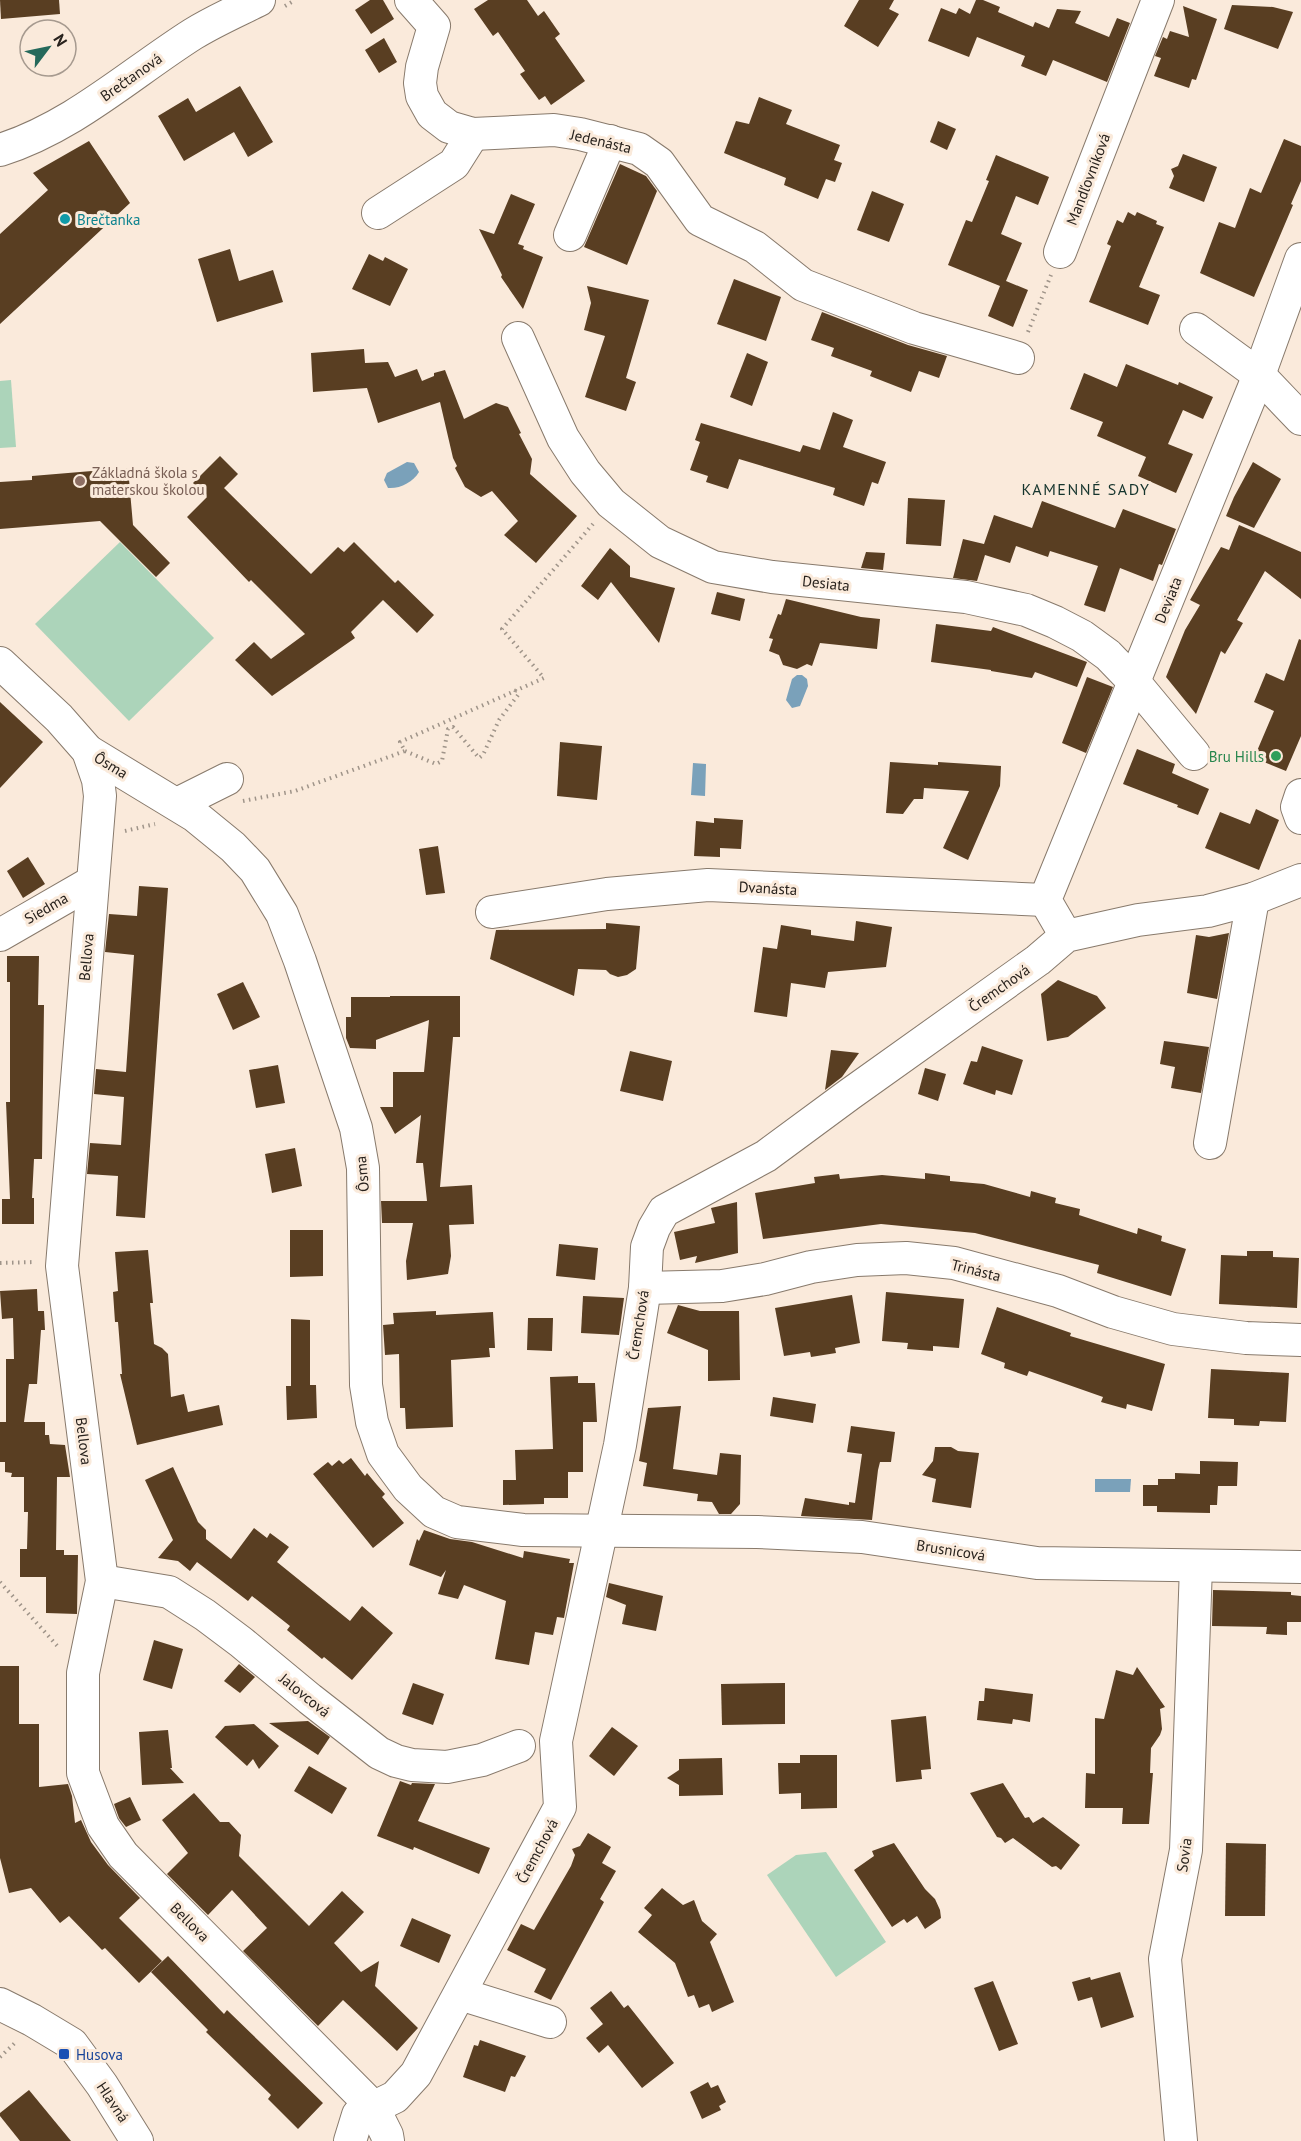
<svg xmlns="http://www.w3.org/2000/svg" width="1301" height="2141" viewBox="0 0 1301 2141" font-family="'PT Sans',sans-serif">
	<rect width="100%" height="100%" fill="#faeadb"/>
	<g fill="#acd4ba">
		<path d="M11,380L16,447L0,448V381Z"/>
		<path d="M120,542L214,638L129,721L35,624Z"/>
		<path d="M826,1852L886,1942L836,1977L767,1875L796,1855Z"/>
	</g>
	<g fill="#7aa1ba">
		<path d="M407,462L414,463L419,472C413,482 400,489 388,488L384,480L387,473Z"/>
		<path d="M797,675H802L807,679L808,686L800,706L792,708L786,700L792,679Z"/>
		<path d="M693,763L706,764L705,796L691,795Z"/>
		<path d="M1095,1479H1131L1130,1492H1095Z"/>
	</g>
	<g fill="#593e22">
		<path d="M0,0H59L60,14L1,19Z"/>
		<path d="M370,0H383L394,19L371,34L355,10Z"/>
		<path d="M488,0H527L538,16L544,11L560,34L555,38L585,81L551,105L545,96L539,100L520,74L525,71L498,32L493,36L474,9Z"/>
		<path d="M859,0H894L889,9L899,14L878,47L844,26Z"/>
		<path d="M976,0H983L1000,7L998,12L1033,27L1035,22L1049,28L1057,9L1081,11L1075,23L1109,37L1117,18L1130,23L1107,82L1053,60L1046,76L1021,66L1025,56L977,37L969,57L928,41L941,8L956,14L959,8L970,14Z"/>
		<path d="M1232,5L1273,7L1293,12L1278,49L1224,29Z"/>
		<path d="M1183,6L1217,19L1196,80L1192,79L1189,88L1154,76L1161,58L1155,56L1163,37L1167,39L1170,31L1189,37Z"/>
		<path d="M384,38L397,62L379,73L365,50Z"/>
		<path d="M240,86L273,142L248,157L234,132L184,161L158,116L188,98L196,112Z"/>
		<path d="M759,97L792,110L786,124L840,145L834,160L842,163L835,182L826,179L818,199L784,185L786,178L724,153L736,121L749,124Z"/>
		<path d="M938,121L956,129L947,150L930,142Z"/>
		<path d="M1284,139L1301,146V181L1291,204L1293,205L1254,297L1200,273L1219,222L1235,228L1250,188L1261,193Z"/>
		<path d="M89,141L130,203L0,324V234L48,190L33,173Z"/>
		<path d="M1183,154L1217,167L1204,202L1169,188L1174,176L1171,169L1178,166Z"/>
		<path d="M996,155L1049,177L1038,205L1016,196L1001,234L1022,243L1006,281L1028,290L1013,327L988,316L1000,286L948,265L966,220L972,222L989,181L986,180Z"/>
		<path d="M620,164L646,176L657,191L627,265L584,247Z"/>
		<path d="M872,191L904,204L889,242L857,230Z"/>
		<path d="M511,194L535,204L518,244L524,246L523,249L543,257L523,309L501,277L502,275L479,229L494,234Z"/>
		<path d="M1128,212L1135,216L1137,212L1157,221L1156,224L1164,227L1139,287L1160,295L1148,325L1089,302L1111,246L1107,244L1117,220L1123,223Z"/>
		<path d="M230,249L239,281L273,270L283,302L217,322L198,259Z"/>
		<path d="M369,254L383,261L385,257L408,269L390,306L352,289Z"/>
		<path d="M734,279L781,297L766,341L717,324Z"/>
		<path d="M587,286L649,300L626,378L636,382L626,411L585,397L605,336L584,330L591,303Z"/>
		<path d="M822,312L908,345L947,356L939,378L919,371L911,392L870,376L872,371L831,356L834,348L811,340Z"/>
		<path d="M364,349L365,363L388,362L395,377L417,369L422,381L434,376V373L445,370L464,419L496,403L508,407L521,433L519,434L532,459L530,474L577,516L536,563L504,535L518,521L492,491L481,497L465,487L455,468L457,466L453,458L440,402L378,423L367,388L313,392L311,353Z"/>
		<path d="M747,353L768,362L752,406L730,397Z"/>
		<path d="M1126,364L1178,385L1179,382L1213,397L1203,419L1183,410L1168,444L1193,454L1176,493L1138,476L1146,457L1097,436L1103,422L1070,409L1084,373L1117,387Z"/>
		<path d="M833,412L853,420L843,447L886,462L878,484L872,482L864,506L833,495L835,488L739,459L728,489L706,482L708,476L690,470L700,442L695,440L701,423L800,452L803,445L820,450Z"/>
		<path d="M220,456L238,474L224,488L311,574L338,547L344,552L354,542L395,583L398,580L434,615L417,633L383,600L351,632L355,638L272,696L235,660L254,642L271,659L305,634L251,580L249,582L187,517L207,497L193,483Z"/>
		<path d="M1253,462L1281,479L1254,528L1226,516L1234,497Z"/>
		<path d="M128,468L133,525L170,563L156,577L100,521L0,529V482L32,480V476Z"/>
		<path d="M908,498L945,500L941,546L906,544Z"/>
		<path d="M1042,501L1115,528L1123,509L1176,529L1162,565L1159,564L1153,581L1120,568L1105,612L1084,605L1098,566L1050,551L1048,557L1016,546L1010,563L985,555L977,581L953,578L963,539L984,544L994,515L1032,528Z"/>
		<path d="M1239,525L1301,552V599L1265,571L1237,620L1243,623L1225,654L1221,651L1196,714L1166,677L1185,630L1200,605L1190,600L1221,547L1229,550Z"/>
		<path d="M610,548L630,566V577L675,588L659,643L611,582L598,600L581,586Z"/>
		<path d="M866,552L885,553L883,570L861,568Z"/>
		<path d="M717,592L745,599L740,621L711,614Z"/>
		<path d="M786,599L861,617L880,619L877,649L820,643L812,666L807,664L797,669L783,665L779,655L769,651L773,639L769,638L778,614L781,615Z"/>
		<path d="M936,624L991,631L993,627L1087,662L1077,687L1035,672L1032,678L991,671V670L931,662Z"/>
		<path d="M1299,639L1301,640V736L1286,771L1254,758L1274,711L1254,702L1266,673L1284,681Z"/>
		<path d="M1087,677L1113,687L1086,753L1062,743Z"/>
		<path d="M0,702L43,742L0,788Z"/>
		<path d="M560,742L602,746L597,800L557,796Z"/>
		<path d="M1137,749L1175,764L1172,773L1209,789L1198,815L1177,807L1178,805L1123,784Z"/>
		<path d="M890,762L938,765V762L1001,766L1000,786L968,860L943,848L969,791L924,788L923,799H914L903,814L886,813Z"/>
		<path d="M1256,809L1279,820L1259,870L1205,848L1220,812L1250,824Z"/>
		<path d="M714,818L743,820L741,849L720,848V857L694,856L696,821L714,823Z"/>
		<path d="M438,846L445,893L426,895L419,849Z"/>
		<path d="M28,857L45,884L23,898L7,871Z"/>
		<path d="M139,886L168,888L145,1218L116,1216L118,1176L87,1174L90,1143L121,1145L124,1097L94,1094L96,1069L126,1072L134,955L105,952L109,914L137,916Z"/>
		<path d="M856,921L892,927L886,967L828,972L825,988L791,983L787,1017L754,1012L763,947L777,949L781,925L811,930V935L854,941Z"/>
		<path d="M606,923L640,926L636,969L627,975L618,977L610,974L606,970L578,969L574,996L490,959L496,930L606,929Z"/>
		<path d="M1229,933L1217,999L1187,993L1196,935L1209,937Z"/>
		<path d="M7,956H39L38,1005H44L42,1159H34L32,1198H34V1224H2V1199H10L6,1102H10V982H7Z"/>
		<path d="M1058,980L1097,996L1106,1008L1068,1037L1047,1041L1041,994Z"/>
		<path d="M243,982L260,1017L233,1030L217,994Z"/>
		<path d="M390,996H460V1037H453L440,1187L472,1185L474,1224L449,1225L451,1256L448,1274L407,1280L406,1261L413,1223H382L381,1201H427L423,1163H416L421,1115L395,1134L380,1107H393V1072H424L429,1020L376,1040V1049L350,1048L346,1038V1017H351V997H390Z"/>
		<path d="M1164,1041L1209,1047L1201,1093L1171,1088L1175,1067L1160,1064Z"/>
		<path d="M982,1046L1023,1060L1012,1095L996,1090L995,1095L963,1084L971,1061L977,1062Z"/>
		<path d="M831,1050L859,1053L842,1077L825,1090Z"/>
		<path d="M630,1051L672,1061L663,1101L620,1091Z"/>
		<path d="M278,1065L285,1103L256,1108L249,1070Z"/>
		<path d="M925,1068L946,1074L938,1101L918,1094Z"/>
		<path d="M295,1148L302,1186L272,1193L265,1154Z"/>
		<path d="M925,1173L950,1176V1181L984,1184L1030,1197L1031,1191L1056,1198L1055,1203L1080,1209L1079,1215L1137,1234L1138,1228L1162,1236L1161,1241L1186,1249L1171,1296L1097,1273L1099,1265L975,1233L881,1224L763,1239L755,1193L815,1183L814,1177L839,1174L840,1179L882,1175L925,1179Z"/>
		<path d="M737,1202L738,1253L695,1263L697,1256L680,1260L674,1232L715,1223L711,1208Z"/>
		<path d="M290,1230H323V1276L290,1277Z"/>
		<path d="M559,1244L598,1248L595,1280L556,1276Z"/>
		<path d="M148,1250L153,1303H150L154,1344L162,1348L168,1354L171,1397L184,1394L188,1412L219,1405L223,1425L137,1445L120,1374H122L120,1347L118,1322H115L113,1292L118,1291L115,1252Z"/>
		<path d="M1247,1251H1273V1257L1299,1258L1297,1308L1219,1304L1221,1255L1247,1256Z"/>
		<path d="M37,1289L38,1311H44L45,1330H41L37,1384H29L24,1422H45V1435H49L50,1444L65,1445L70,1477H57L56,1550H64V1555H78L77,1614L46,1613V1577H20V1549H27L28,1512H24V1477H11L12,1473L5,1472V1462H0V1422H6V1359H14L13,1318L2,1319L0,1291Z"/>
		<path d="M886,1292L964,1299L959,1348L933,1346V1351L907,1349L908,1343L882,1341Z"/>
		<path d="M852,1295L860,1343L835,1348L836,1353L811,1357L810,1352L784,1356L775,1308Z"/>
		<path d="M583,1296L624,1298L619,1335L581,1333Z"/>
		<path d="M678,1305L700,1311H739L740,1380L708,1381V1350L667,1333Z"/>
		<path d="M997,1307L1071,1333L1070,1336L1165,1364L1152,1411L1127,1404L1126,1409L1101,1402L1103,1397L1029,1371L1027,1376L1004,1368L1005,1363L981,1354Z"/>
		<path d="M436,1311V1315L493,1312L495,1348H489L490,1357L451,1360L453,1427L406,1429L405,1408H400L399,1354L385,1355L383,1325L394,1324L393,1313Z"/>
		<path d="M528,1318H553L552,1351L527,1350Z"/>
		<path d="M291,1319L310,1320V1385H316L317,1418L287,1420L286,1386H291Z"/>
		<path d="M1211,1369L1289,1373L1286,1422L1260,1421L1259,1426L1234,1425V1419L1208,1418Z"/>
		<path d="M578,1376V1383H595L597,1422H583V1472H568V1498H544V1504L503,1505V1480H516L515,1450L553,1449L550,1377Z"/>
		<path d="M773,1397L816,1404L813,1423L770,1416Z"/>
		<path d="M681,1406L673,1469L717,1475L720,1453L741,1455L740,1504L731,1514H719L712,1502L697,1501L698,1494L643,1486L647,1463L639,1461L648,1408Z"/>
		<path d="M851,1426L895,1432L891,1462H880L878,1470L872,1520L801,1516L805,1498L849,1505V1502L855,1503L862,1454L847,1452Z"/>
		<path d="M935,1447H951L958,1451L979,1453L971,1508L932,1502L936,1479L922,1475L933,1461Z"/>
		<path d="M351,1458L365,1476L367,1473L377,1485L385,1494L382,1497L404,1523L373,1548L313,1474L328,1462L332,1466L339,1460L343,1464Z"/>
		<path d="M1200,1461L1238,1462L1237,1486H1218L1217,1505H1210V1513L1157,1512V1506H1143V1485H1158V1479H1175V1473L1200,1474Z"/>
		<path d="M173,1467L198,1522L206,1530V1539L231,1559L254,1528L267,1538L270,1533L289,1547L277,1562L350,1621L362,1606L393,1633L352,1680L324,1657L322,1659L287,1630L290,1626L252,1596L248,1601L197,1562L190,1571L178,1561L158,1558L173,1540L145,1480Z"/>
		<path d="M424,1530L450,1539L472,1542L523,1558L524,1551L570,1559L569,1563H574L564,1618L557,1617L553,1635L535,1632L529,1665L495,1659L506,1601L464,1585L458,1599L438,1594L446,1570L441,1577L409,1565L417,1539L419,1541Z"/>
		<path d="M609,1583L663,1596L656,1631L622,1624L626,1605L606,1597Z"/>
		<path d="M1213,1590L1291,1592V1595L1301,1596V1622H1287V1635L1266,1634L1267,1627L1212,1626Z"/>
		<path d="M154,1640L183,1649L172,1689L143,1680Z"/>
		<path d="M239,1664L255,1677L240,1693L224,1681Z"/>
		<path d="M0,1666H19V1724H39V1787L68,1784L72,1796L75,1823L81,1820L91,1842L108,1865L140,1898L119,1918L162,1961L139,1983L105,1948L102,1950L69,1916L60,1923L31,1888L9,1893L0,1858Z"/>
		<path d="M1137,1667L1165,1707L1160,1709L1162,1729L1160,1735L1151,1748L1150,1773H1153L1149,1824H1122L1123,1808H1085L1086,1773L1095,1774V1718L1104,1719L1116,1670L1133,1675Z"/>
		<path d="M413,1683L444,1694L433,1725L402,1714Z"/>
		<path d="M785,1683V1724L722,1725L721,1684Z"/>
		<path d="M985,1688L1033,1694L1030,1722L1013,1719L1012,1724L977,1720L979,1701H984Z"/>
		<path d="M926,1716L931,1769L921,1770L922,1779L896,1782L891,1720Z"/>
		<path d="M308,1721L330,1737L318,1755L269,1723Z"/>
		<path d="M254,1724L279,1746L259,1769L253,1759L247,1766L215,1737L225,1726Z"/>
		<path d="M612,1727L638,1746L614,1776L589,1756Z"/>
		<path d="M168,1730L172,1768H170L184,1783L142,1785L139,1732Z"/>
		<path d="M800,1755H837V1808L801,1809V1793L779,1794L778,1763H800Z"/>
		<path d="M722,1758L723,1795L679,1796V1785L667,1778L679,1770V1759Z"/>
		<path d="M309,1766L347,1788L332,1814L294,1791Z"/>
		<path d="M400,1781L411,1785L412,1783L435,1784L418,1821L490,1848L479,1874L414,1847L413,1850L377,1836Z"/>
		<path d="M1003,1783L1025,1818L1029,1817L1033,1823L1043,1817L1080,1845L1061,1870L1056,1866L1052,1867L1013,1838L1005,1843L1001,1838L997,1837L970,1793Z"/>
		<path d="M194,1793L220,1822H229L241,1835L239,1856L309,1926L342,1891L364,1912L343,1934L342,1933L343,1934L334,1943L361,1972L379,1961L375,1986L418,2028L397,2051L343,2000L318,2026L243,1951L267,1928L232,1890L208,1915L167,1874L188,1853L162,1820Z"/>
		<path d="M130,1797L141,1820L126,1827L119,1818L114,1804Z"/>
		<path d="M588,1833L611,1847L602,1863L616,1871L600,1899L604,1902L551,2000L534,1992L546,1969L507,1950L521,1924L534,1930L571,1866L575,1855L572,1849L580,1846Z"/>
		<path d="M894,1843L925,1889L935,1899L940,1910L941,1918L925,1929L917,1916L907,1923L904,1919L892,1927L854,1870L874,1856L872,1851Z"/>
		<path d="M1226,1843L1266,1844L1265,1916H1225Z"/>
		<path d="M662,1888L683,1905L694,1900L702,1921L717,1934L710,1942L734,2002L712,2012L709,2004L699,2008L694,1995L688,1997L675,1963L638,1932L652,1915L644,1908Z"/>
		<path d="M412,1918L451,1935L439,1963L400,1946Z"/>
		<path d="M168,1956L224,2014L227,2010L323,2103L298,2129L268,2099L271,2095L206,2032L208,2030L151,1972Z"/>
		<path d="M1120,1972L1134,2017L1101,2028L1092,1997L1078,2001L1072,1982L1090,1977L1091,1980Z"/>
		<path d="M993,1981L1018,2044L999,2051L974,1988Z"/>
		<path d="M611,1991L624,2008L628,2005L674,2063L642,2088L608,2045L599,2053L586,2038L603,2024L590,2008Z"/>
		<path d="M480,2040L526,2056L515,2077L511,2076L505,2092L463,2077L474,2045L478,2046Z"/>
		<path d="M708,2082L711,2088L718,2085L726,2102L719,2106L721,2110L702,2119L690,2092Z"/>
		<path d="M29,2090L71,2141H20L0,2116V2113Z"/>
	</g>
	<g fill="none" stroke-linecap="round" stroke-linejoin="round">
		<defs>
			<g id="minor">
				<path d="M411,0L434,26L422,67L420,83L422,96L432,114L449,127L473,134L554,130L580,134L639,149L659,163L700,220L755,247L803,285L914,328L1018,358"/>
				<path d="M0,150C73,127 130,74 193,34C214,21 237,11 259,0"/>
				<path d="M378,213L454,164L473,134"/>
				<path d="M570,235L610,141"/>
				<path d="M1060,252L1158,0"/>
				<path d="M1196,329L1259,375L1301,419"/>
				<path d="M518,338L563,438L585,472L611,503L660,542L713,567L772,577L966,597L1026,610L1055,622L1082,636L1108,655L1135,683L1194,754"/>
				<path d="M0,663L59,718L88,751L98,780L100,796L62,1266L102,1581L83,1673V1773L103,1826L123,1855L373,2107L387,2135L388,2141"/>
				<path d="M88,751L195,816L233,847L255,870L282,914L300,961L356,1128L363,1168L366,1385L372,1422L383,1454L408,1488L434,1512L457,1522L523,1530L757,1532L862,1537L1037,1563L1301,1567"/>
				<path d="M1301,795L1297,807L1301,818"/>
				<path d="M177,804L227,779"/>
				<path d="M492,912L607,894L708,885L1045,900"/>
				<path d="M0,935L92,882"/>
				<path d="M1066,936L1045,900L1259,375L1301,259"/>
				<path d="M1210,1143L1253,899"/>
				<path d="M645,1288L722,1286L765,1279L811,1267L857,1260L906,1258L954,1263L1058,1291L1113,1312L1173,1329L1246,1338L1301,1340"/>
				<path d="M102,1581L169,1592L205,1615L241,1642L310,1699L379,1753L396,1761L412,1765L447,1767L482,1760L519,1746"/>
				<path d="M460,1994L550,2022"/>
				<path d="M0,2004L32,2020L72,2044L102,2085L137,2141"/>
				<path d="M350,2141L358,2115L395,2097L416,2074L560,1807L556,1741L620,1445L645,1288L647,1247L654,1228L664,1211L766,1156L850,1094L1038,960L1066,936L1138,920L1208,911L1253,899L1301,880"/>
				<path d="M1181,2141L1165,1959L1186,1850L1196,1566"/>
			</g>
		</defs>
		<use href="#minor" stroke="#887a6c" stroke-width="34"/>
		<g stroke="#9f9489" stroke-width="4" stroke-dasharray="1.5 4.5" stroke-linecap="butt">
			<path d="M285,6L295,0"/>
			<path d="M1028,332L1051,275"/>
			<path d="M405,751L436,764L442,761L448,729L453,727L479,758L483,755L499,720L518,695L515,690"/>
			<path d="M243,801L295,791L405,751L400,742L544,678L502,629L593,524"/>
			<path d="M125,831L155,824"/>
			<path d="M0,1263L35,1262"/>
			<path d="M0,1582L60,1649"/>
			<path d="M0,2057L17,2041"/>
		</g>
		<use href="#minor" stroke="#fff" stroke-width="32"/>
	</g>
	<circle fill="#0f9aa8" stroke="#faeadb" stroke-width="2" cx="65" cy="219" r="6"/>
	<circle fill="#8d6e63" stroke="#faeadb" stroke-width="2" cx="80" cy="481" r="6"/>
	<circle fill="#2e9e5b" stroke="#faeadb" stroke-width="2" cx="1276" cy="756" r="6"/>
	<rect fill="#1a4fb4" stroke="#faeadb" stroke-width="2" x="58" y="2048" width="12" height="12" rx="3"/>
	<g text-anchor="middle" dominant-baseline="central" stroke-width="6" stroke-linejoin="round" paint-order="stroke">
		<g font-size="15" fill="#28221d" stroke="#faeadb">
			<text transform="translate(131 77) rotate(-35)">Brečtanová</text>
			<text transform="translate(601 141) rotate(13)">Jedenásta</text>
			<text transform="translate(1088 179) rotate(-69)">Mandľovníková</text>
			<text transform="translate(826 583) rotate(6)">Desiata</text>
			<text transform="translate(1168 600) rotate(-68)">Deviata</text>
			<text transform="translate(111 765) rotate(31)">Ôsma</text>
			<text transform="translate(768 888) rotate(3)">Dvanásta</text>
			<text transform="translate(46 908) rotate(-30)">Siedma</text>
			<text transform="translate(86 957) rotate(-85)">Bellova</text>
			<text transform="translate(999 988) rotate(-35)">Čremchová</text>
			<text transform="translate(362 1174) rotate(-95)">Ôsma</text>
			<text transform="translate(976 1270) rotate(14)">Trinásta</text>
			<text transform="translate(638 1325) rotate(-81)">Čremchová</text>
			<text transform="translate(84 1441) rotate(83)">Bellova</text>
			<text transform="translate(951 1550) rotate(9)">Brusnicová</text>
			<text transform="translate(305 1695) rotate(39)">Jalovcová</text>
			<text transform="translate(537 1851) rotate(-62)">Čremchová</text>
			<text transform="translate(1184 1855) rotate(-82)">Sovia</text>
			<text transform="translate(190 1922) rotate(45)">Bellova</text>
			<text transform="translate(113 2102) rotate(56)">Hlavná</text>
		</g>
		<g font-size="15" fill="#0d838f" stroke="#faeadb" text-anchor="start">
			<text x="77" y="219">Brečtanka</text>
		</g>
		<g font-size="15" fill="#785e54" stroke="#faeadb" text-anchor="start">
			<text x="92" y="472">Základná škola s<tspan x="92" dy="17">materskou školou</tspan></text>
		</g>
		<g font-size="15" fill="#27864d" stroke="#faeadb" text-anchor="end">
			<text x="1264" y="756">Bru Hills</text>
		</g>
		<g font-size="15" fill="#164399" stroke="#faeadb" text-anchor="start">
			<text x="76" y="2054">Husova</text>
		</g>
		<g font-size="16" letter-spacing="1.5" fill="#15342d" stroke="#faeadb">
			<text x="1086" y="489">KAMENNÉ SADY</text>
		</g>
	</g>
	<g transform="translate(48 48) rotate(58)"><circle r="28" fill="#faeadb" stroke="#a69a8f" stroke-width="1.5"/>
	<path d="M0-4.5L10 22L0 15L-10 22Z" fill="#25695b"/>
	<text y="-9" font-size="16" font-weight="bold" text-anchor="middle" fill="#28221d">N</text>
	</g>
</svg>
